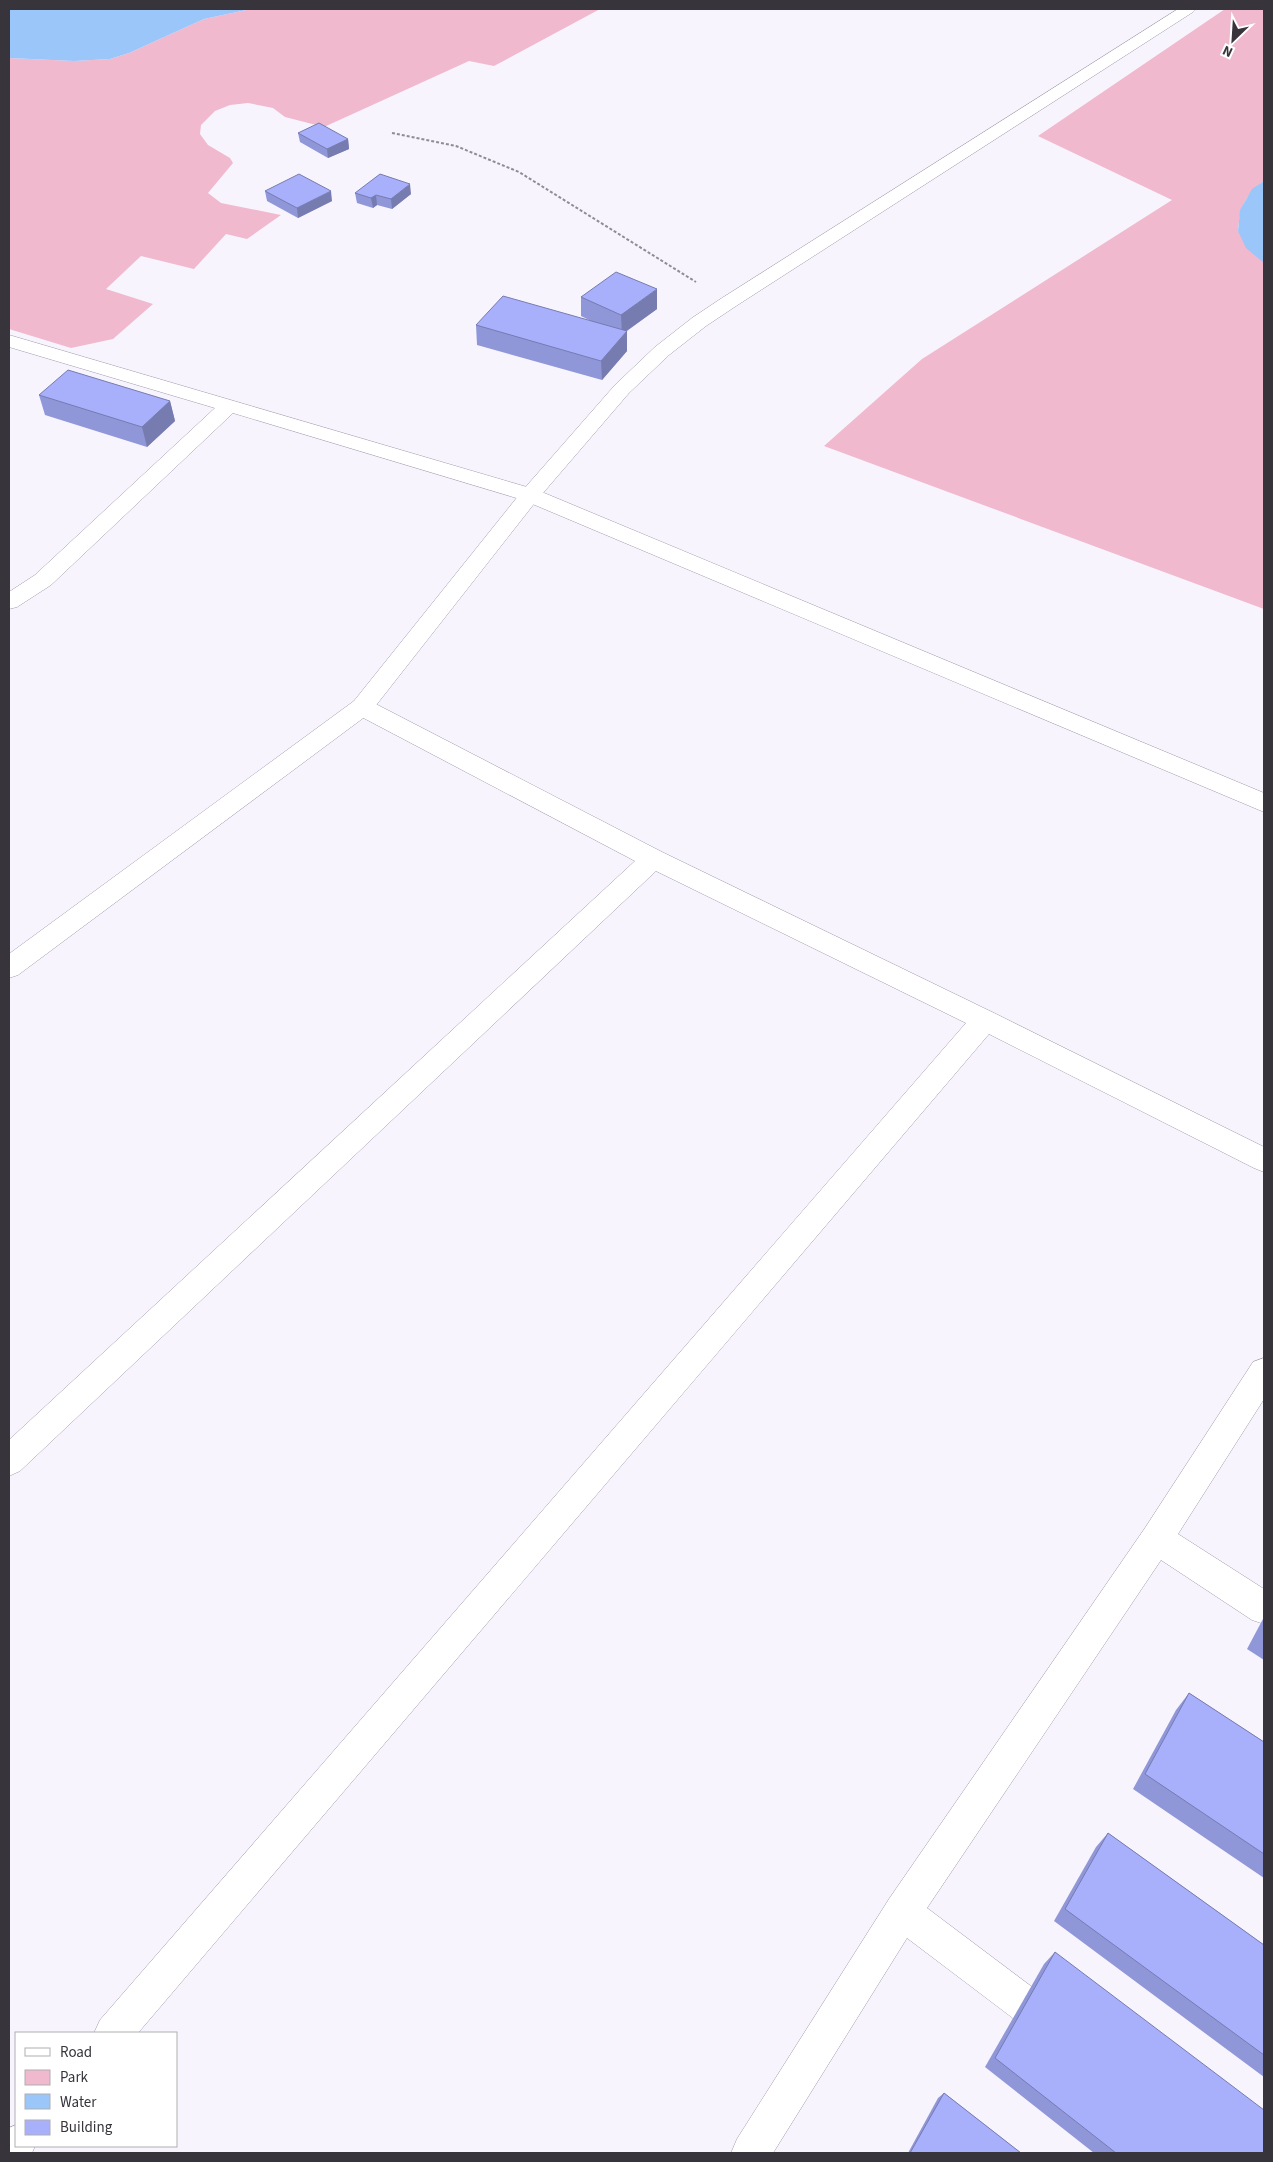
<svg xmlns="http://www.w3.org/2000/svg" width="1273" height="2162" viewBox="0 0 1273 2162" font-family="'Source Sans 3',sans-serif">
	<rect width="100%" height="100%" fill="#f8f4fe"/>
	<g fill="#f0b9cd">
		<path d="M251,9H600L494,66L469,61L324,127L285,117L273,108L248,103L230,105L215,111L201,125L200,134L208,145L230,158L233,163L208,193L221,203L281,215L247,239L226,234L194,269L141,256L106,289L153,304L113,339L71,348L9,329V58L74,61L110,59L129,53L204,19Z"/>
		<path d="M1225,9H1264V181C1244,195 1240,208 1238,231L1264,263V609L824,446L922,359L1172,200L1038,136Z"/>
	</g>
	<g fill="#9bc6fa">
		<path d="M9,9H251L204,19L129,53L110,59L74,61L9,58Z"/>
		<path d="M1264,181V263L1246,248L1238,231L1240,210L1252,189Z"/>
	</g>
	<g fill="none" stroke-linecap="round" stroke-linejoin="round">
		<defs>
			<g id="minor">
				<path d="M9,335L537,490L1264,793V812L523,500L233,413L51,585L17,607L9,609V592L35,575L215,408L9,347Z"/>
				<path d="M362,699L370,701L662,852L994,1013L1264,1147V1172L1254,1168L989,1034L138,2033H94L100,2020L966,1023L656,871L20,1471L9,1476V1440L635,861L354,713L350,707L354,701Z"/>
				<path d="M1264,1358V1399L1178,1534L1264,1589V1624L1252,1620L1161,1560L927,1908L1064,2011L1070,2024L1064,2037L1051,2043L1038,2037L907,1938L773,2153H731L737,2139L889,1899L1145,1528L1253,1362Z"/>
				<path d="M16,2125V2146H35L32,2153H9V2128Z"/>
			</g>
			<path id="tertiary" d="M1178,9H1196L1193,12L736,306L706,326L669,355L629,393L537,500L370,713L18,975L9,978V954L354,701L523,490L615,385L655,347L692,318L722,298Z"/>
		</defs>
		<use href="#minor" stroke="#a19aab" stroke-width="1"/>
		<use href="#tertiary" stroke="#a19aab" stroke-width="1"/>
		<path stroke="#8f8c94" stroke-width="2" stroke-dasharray="3 2" stroke-linecap="butt" d="M392,133L456,146L519,172L696,282"/>
		<use href="#minor" fill="#fff" fill-rule="evenodd"/>
		<use href="#tertiary" fill="#fff" fill-rule="evenodd"/>
	</g>
	<g fill="#9097d9">
		<path d="M298,133L348,139L349,149L328,158L300,142Z"/>
		<path d="M265,191L332,201L298,218L267,201Z"/>
		<path d="M355,193L411,194L392,209L377,205L373,208L357,203Z"/>
		<path d="M581,297L657,309L627,331V351L602,380L477,345L476,325L591,321L581,316Z"/>
		<path d="M39,395L170,401L175,421L147,447L45,415Z"/>
		<path d="M1264,1617V1660L1247,1649Z"/>
		<path d="M1189,1693L1264,1742V1878L1133,1789L1176,1710Z"/>
		<path d="M1108,1833L1264,1945V2077L1054,1921L1096,1847Z"/>
		<path d="M1055,1952L1264,2153H1094L985,2067L1044,1964Z"/>
		<path d="M944,2093L1021,2153H908L938,2098Z"/>
	</g>
	<g fill="#767bb0">
		<path d="M348,139L349,149L328,158L327,149Z"/>
		<path d="M410,184L411,194L392,209L391,199Z"/>
		<path d="M331,191L332,201L298,218L297,208Z"/>
		<path d="M376,195L377,205L373,208L371,198Z"/>
		<path d="M657,289V309L622,334L621,315Z"/>
		<path d="M627,331V351L602,380L601,361Z"/>
		<path d="M170,401L175,421L147,447L142,427Z"/>
	</g>
	<g fill="#a8b0fc" stroke="#767bb0">
		<path d="M319,123L348,139L327,149L298,133Z"/>
		<path d="M299,174L331,191L297,208L265,191Z"/>
		<path d="M380,174L410,184L391,199L376,195L371,198L355,193Z"/>
		<path d="M616,272L657,289L621,315L581,297Z"/>
		<path d="M503,296L627,331L601,361L476,325Z"/>
		<path d="M68,370L170,401L142,427L39,395Z"/>
		<path d="M1189,1693L1264,1742V1854L1145,1774Z"/>
		<path d="M1108,1833L1264,1945V2055L1065,1909Z"/>
		<path d="M1055,1952L1264,2110V2153H1116L995,2058Z"/>
		<path d="M944,2093L1021,2153H910Z"/>
	</g>
	<rect width="1273" height="2162" fill="none" stroke="#37343b" stroke-width="20"/>
	<rect x="15" y="2032" width="162" height="115" fill="#ffffff" stroke="#afaeb1"/>
	<rect x="25" y="2048" width="25" height="8" fill="#ffffff" stroke="#afaeb1"/>
	<text x="60" y="2057" font-size="15" fill="#37343b">Road</text>
	<rect x="25" y="2070" width="25" height="15" fill="#f0b9cd" stroke="#afaeb1"/>
	<text x="60" y="2082" font-size="15" fill="#37343b">Park</text>
	<rect x="25" y="2094" width="25" height="15" fill="#9bc6fa" stroke="#afaeb1"/>
	<text x="60" y="2107" font-size="15" fill="#37343b">Water</text>
	<rect x="25" y="2120" width="25" height="15" fill="#a8b0fc" stroke="#afaeb1"/>
	<text x="60" y="2132" font-size="15" fill="#37343b">Building</text>
	<g transform="translate(1233 40) rotate(205)" stroke="#ffffff" stroke-width="4" paint-order="stroke">
	<path d="M0-4L9 19L0 12L-9 19Z" fill="#37343b"/>
	<text y="-8" font-size="14" font-weight="bold" text-anchor="middle" fill="#37343b">N</text>
	</g>
</svg>
